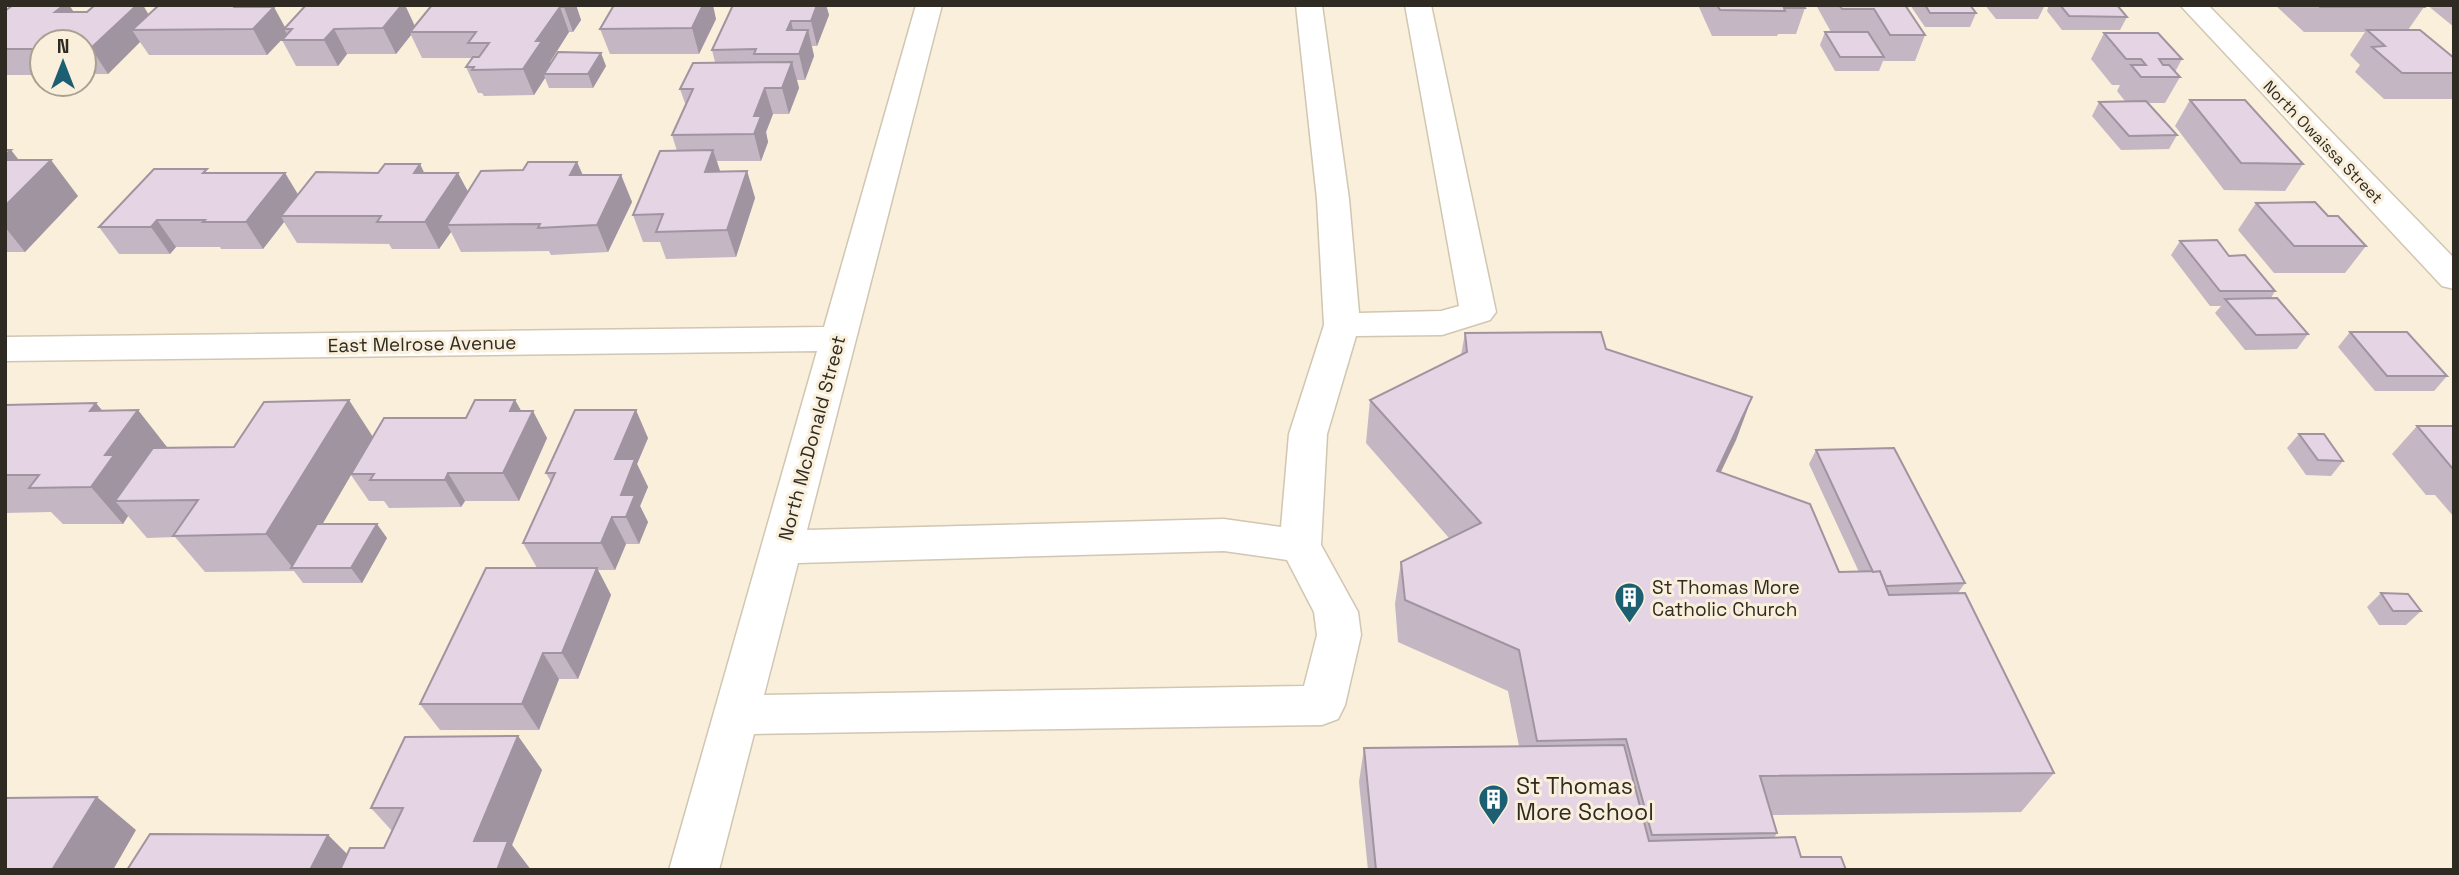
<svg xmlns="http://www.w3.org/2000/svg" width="2459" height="875" viewBox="0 0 2459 875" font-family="'Space Grotesk',sans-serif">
	<rect width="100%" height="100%" fill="#f9efdb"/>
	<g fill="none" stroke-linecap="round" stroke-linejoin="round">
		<defs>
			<g id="minor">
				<path d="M916,5H942L807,530L1224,519L1281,527L1289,434L1324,325L1317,199L1296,5H1322L1349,199L1359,313L1441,311L1459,306L1405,5H1431L1496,312L1490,320L1442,335L1356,336L1327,434L1321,545L1358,612L1361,635L1345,705L1338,719L1322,725L754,734L719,870H669L817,351L5,361V337L824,327ZM1224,551L1287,560L1314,612L1317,635L1304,686L764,695L798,563Z"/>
				<path d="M2180,5H2208L2454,258V289L2442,286Z"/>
			</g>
		</defs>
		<use href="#minor" stroke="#d0c6b2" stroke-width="3"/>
		<use href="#minor" fill="#fff" fill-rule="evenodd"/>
	</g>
	<g fill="#c5b6c4">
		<path d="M13,5H69L74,12L149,14L159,5H243L245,7L285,28L405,5L415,26L432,5H576L581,20L573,32H569L550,62L551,64L606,66L593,88H549L545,78L534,95L484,96L482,93H478L466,67L473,58H422L411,35L396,54H347L338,66H296L282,40L287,34L267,55H149L140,42L108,74H84V42H42V75H5V12Z"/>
		<path d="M733,5H826L829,15L817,46H812L814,56L805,80H797L799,88L789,114H773L766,132L768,142L761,161H717L720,171H747L755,198L736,257L666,259L660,242H643L633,215L677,151L672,135L686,106L680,89L715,62L712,50Z"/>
		<path d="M1698,5H1803L1805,8L1796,34H1778L1777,36H1712Z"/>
		<path d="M1816,5H1905L1925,35L1915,61H1883L1879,71H1835L1820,45L1825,32H1831Z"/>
		<path d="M1913,5H1970L1976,13L1970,27H1925L1912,8Z"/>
		<path d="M1985,5H2045L2038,19H1996Z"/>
		<path d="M2049,5H2117L2127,17L2120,30H2062L2047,11Z"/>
		<path d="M2275,5H2422L2424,7L2408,30L2454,58V97L2452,99H2384L2355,72L2360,65L2350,55L2365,32H2304Z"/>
		<path d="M2427,5H2454V27Z"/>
		<path d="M716,19L699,54H610L600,29Z"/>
		<path d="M2104,33L2182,59L2175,72L2180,77L2165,103H2148L2177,135L2169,149L2121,150L2092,116L2099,102L2125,101L2117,91L2120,85H2112L2091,59Z"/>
		<path d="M2190,100L2303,164L2285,191L2224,190L2175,126Z"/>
		<path d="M5,150L19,160L78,196L25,252H5Z"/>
		<path d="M577,162L583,175H621L632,202L608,252L551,255L549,251L461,252L451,232L439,249H392L389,244L297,243L284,222L263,249H221L220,247H176L170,254H119L99,227L209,173H285L298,194L424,173L468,192L523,170Z"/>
		<path d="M2256,203L2328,216L2366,246L2345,273H2274L2238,230Z"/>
		<path d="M2180,241L2229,256L2275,291L2271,298L2308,334L2297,349L2245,350L2215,313L2221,306H2210L2171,255Z"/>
		<path d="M2350,332L2447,376L2434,391H2375L2338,347Z"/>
		<path d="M1465,333L1606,349L1752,397L1736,440L1720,472L1839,572H1859L1809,464L1816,450L1965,583L1958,593L2054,773L2021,812L1772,815L1777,833L1774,838L1801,857L1846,870H1368L1359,782L1364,748L1519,746L1508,691L1398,642L1395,604L1401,562L1449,538L1366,443L1370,400L1461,355Z"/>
		<path d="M515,400L521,411L547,438L519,501H465L461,507L389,508L384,501H369L351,475L322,524L387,538L362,583H303L294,571L205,572L175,537L147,538L128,516L123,524H63L51,512L5,513V405L102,411L167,447V448L234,447L373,437L466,418Z"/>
		<path d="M2417,426H2454V517L2435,495H2426L2392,454Z"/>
		<path d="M2299,434L2343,461L2331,476L2306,475L2287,448Z"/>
		<path d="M648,438L637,464L648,487L640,506L648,522L639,544H626L615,570H598L611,595L578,679H559L539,730H440L420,704L537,568L523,543L551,482L546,473Z"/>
		<path d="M2381,593L2421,611L2406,625H2379L2367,607Z"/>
		<path d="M518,736L542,770L512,845L531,870H127L328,835L347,854L384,848L392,831L371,808Z"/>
	</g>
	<g fill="#a094a0">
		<path d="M64,5H69L84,28L55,12Z"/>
		<path d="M137,5H143L156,27L132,30L140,42L108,74L91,48Z"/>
		<path d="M402,5H405L416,29L410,32L411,35L396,54L383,28Z"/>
		<path d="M565,5H576L581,20L573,32L564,7Z"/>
		<path d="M703,5H713L716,19L699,54L692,28Z"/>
		<path d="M817,5H826L829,15L817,46L811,21Z"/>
		<path d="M274,7L286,29H284L287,34L267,55L253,29Z"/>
		<path d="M560,7L569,32L550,62L552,67L544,74L545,78L534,95L523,69L536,41Z"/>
		<path d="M791,21L797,47L787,30Z"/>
		<path d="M334,29L347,54L338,66L324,40Z"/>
		<path d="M808,30L814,56L805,80L799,54Z"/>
		<path d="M601,53L606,66L593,88L588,74Z"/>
		<path d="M792,62L799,88L789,114L782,88Z"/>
		<path d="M765,88L773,114L766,132L768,142L761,161L754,134V116Z"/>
		<path d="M11,150L33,178L51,160L78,196L25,252L5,227V155Z"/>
		<path d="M713,150L722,177L705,172Z"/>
		<path d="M577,162L588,188L570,175Z"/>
		<path d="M420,164L433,191L414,173Z"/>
		<path d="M747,171L755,198L736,257L727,230Z"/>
		<path d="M285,173L301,200L281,216L284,222L263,249L246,222Z"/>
		<path d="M458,173L472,199L447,225L451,232L439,249L425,222Z"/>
		<path d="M621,175L632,202L608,252L597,225Z"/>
		<path d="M157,220L176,247L170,254L151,227Z"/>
		<path d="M1752,397L1736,440L1701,514L1717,471Z"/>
		<path d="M349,400L373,437L297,568H293L266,534Z"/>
		<path d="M515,400L528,423L533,411L547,438L519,501L503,473L510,411Z"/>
		<path d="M96,403L121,433L138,410L167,447L141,486L115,501L128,516L123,524L91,487L105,455L90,411Z"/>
		<path d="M636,410L648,438L637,464L648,487L640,506L648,522L639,544L626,517L621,495L615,459Z"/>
		<path d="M448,473L465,501L461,507L445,480Z"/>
		<path d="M612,517L626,544L615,570L601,543Z"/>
		<path d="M377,524L387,538L362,583L351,568Z"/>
		<path d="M597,568L611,595L578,679L562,653Z"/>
		<path d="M543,653L559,679L539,730L522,704Z"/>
		<path d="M518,736L542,770L512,845L531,870H497L474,841Z"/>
		<path d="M97,797L136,830L113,870H52Z"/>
		<path d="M328,835L352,859L347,870H310Z"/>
	</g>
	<g fill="#e5d4e4" stroke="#a094a0" stroke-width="2">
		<path d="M13,5H64L55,12H87L95,5H137L91,48H84V42H42V49H5V11Z"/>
		<path d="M159,5H237L235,7H274L253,29L132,30Z"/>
		<path d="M306,5H402L383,28L334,29L324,40H282L292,29H284Z"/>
		<path d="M432,5H565L564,7H560L536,41H542L523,69L472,70L474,67H466L473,57H479L489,43H468L476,32H410Z"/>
		<path d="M614,5H703L692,28L600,29Z"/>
		<path d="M733,5H817L811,21H791L787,30H808L799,54H754L756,49L712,50Z"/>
		<path d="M1717,5H1803L1805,8H1784L1785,11L1720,10Z"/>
		<path d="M1839,5H1905L1925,35H1890L1874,9H1842Z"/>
		<path d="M1925,5H1970L1976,13H1930Z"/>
		<path d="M2060,5H2117L2127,17L2069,16Z"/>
		<path d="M2318,5H2422L2424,7H2320Z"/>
		<path d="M2367,30H2420L2454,58V73H2402L2372,47L2385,46Z"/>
		<path d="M1825,32H1868L1884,57H1840Z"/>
		<path d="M2104,33H2158L2182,59H2159L2163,65H2169L2180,77H2141L2131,65H2146L2141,59H2126Z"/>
		<path d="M558,52L601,53L588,74H544Z"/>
		<path d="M792,62L782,88H765L754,116H761L754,134L672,135L693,89H680L693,63Z"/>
		<path d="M2190,100H2245L2303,164L2241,163Z"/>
		<path d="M2146,101L2177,135L2129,136L2099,102Z"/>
		<path d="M5,150H11L5,155Z"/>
		<path d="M713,150L705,172L747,171L727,230L656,232L663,214L633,215L660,151Z"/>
		<path d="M5,160H51L5,206Z"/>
		<path d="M528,162H577L570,175H621L597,225L538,228L540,224L447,225L481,171L523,170Z"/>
		<path d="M385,164H420L414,173H458L425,222H377L381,216H281L316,172L378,173Z"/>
		<path d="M154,169H207L203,173H285L246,222H203L205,220H157L151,227H99Z"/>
		<path d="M2315,202L2328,216H2338L2366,246H2294L2256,203Z"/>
		<path d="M2217,240L2229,256L2245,255L2275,291H2220L2180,241Z"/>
		<path d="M2277,298L2308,334L2256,335L2225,299Z"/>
		<path d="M1601,332L1606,349L1752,397L1717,471L1810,504L1839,572L1880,571L1889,595L1965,593L2054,773L1760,776L1777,833L1652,835L1626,739L1537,741L1519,650L1405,600L1401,562L1481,523L1370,400L1467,352L1465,333Z"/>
		<path d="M2350,332H2407L2447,376H2387Z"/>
		<path d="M349,400L266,534L173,536L198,500L115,501L153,448L234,447L264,402Z"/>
		<path d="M475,400H515L510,411H533L503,473H448L445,480H370L374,474H351L384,418H466Z"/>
		<path d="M96,403L90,411L138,410L105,455H114L91,487L29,488L39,475H5V405Z"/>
		<path d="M575,410H636L615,459H635L621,495H635L626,517H612L601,543H523L555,473H546Z"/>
		<path d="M2417,426H2454V468H2452Z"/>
		<path d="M2299,434H2324L2343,461L2318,460Z"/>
		<path d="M1894,448L1965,583L1886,586L1880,571L1873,572L1816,450Z"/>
		<path d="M317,524H377L351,568H291Z"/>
		<path d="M486,568H597L562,653H543L522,704H420Z"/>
		<path d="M2381,593L2408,594L2421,611H2393Z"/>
		<path d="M518,736L474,841H508L497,870H340L350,848H384L403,808H371L405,737Z"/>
		<path d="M1624,745L1649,841L1795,837L1801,857H1841L1846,870H1376L1364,748Z"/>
		<path d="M97,797L52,870H5V798Z"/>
		<path d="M150,834L328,835L310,870H127Z"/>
	</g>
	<defs>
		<symbol id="building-pin" viewBox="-11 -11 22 30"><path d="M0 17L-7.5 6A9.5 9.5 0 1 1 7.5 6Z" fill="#1c5f72" stroke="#f9efdb"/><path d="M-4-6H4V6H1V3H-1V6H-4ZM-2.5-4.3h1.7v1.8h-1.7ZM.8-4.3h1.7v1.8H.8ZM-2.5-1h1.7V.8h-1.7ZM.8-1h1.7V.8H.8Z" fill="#fff"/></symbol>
	</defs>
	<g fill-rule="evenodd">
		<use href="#building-pin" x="1612" y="580" width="35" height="47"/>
		<use href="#building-pin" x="1476" y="782" width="35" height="47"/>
	</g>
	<g text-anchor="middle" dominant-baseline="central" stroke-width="6" stroke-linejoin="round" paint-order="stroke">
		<g font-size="16" fill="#2f2b23" stroke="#f9efdb">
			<text transform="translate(2323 142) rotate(46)">North Owaissa Street</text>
		</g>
		<g font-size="19" fill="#2f2b23" stroke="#f9efdb">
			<text transform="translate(422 344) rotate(-1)">East Melrose Avenue</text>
			<text transform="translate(812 438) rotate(-75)">North McDonald Street</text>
		</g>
		<g font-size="19" fill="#2f2b23" stroke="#f9efdb" text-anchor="start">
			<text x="1652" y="587">St Thomas More<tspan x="1652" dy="22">Catholic Church</tspan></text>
		</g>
		<g font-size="23" fill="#2f2b23" stroke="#f9efdb" text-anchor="start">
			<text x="1516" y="786">St Thomas<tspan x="1516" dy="26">More School</tspan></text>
		</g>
	</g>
	<rect width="2459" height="875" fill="none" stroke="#2f2b23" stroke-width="14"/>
	<g transform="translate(63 63)"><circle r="33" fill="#f9efdb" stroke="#a8a191" stroke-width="2"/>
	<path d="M0-5L12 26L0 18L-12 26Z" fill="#1c5f72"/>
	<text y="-10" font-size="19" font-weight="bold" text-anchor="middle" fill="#2f2b23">N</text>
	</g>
</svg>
